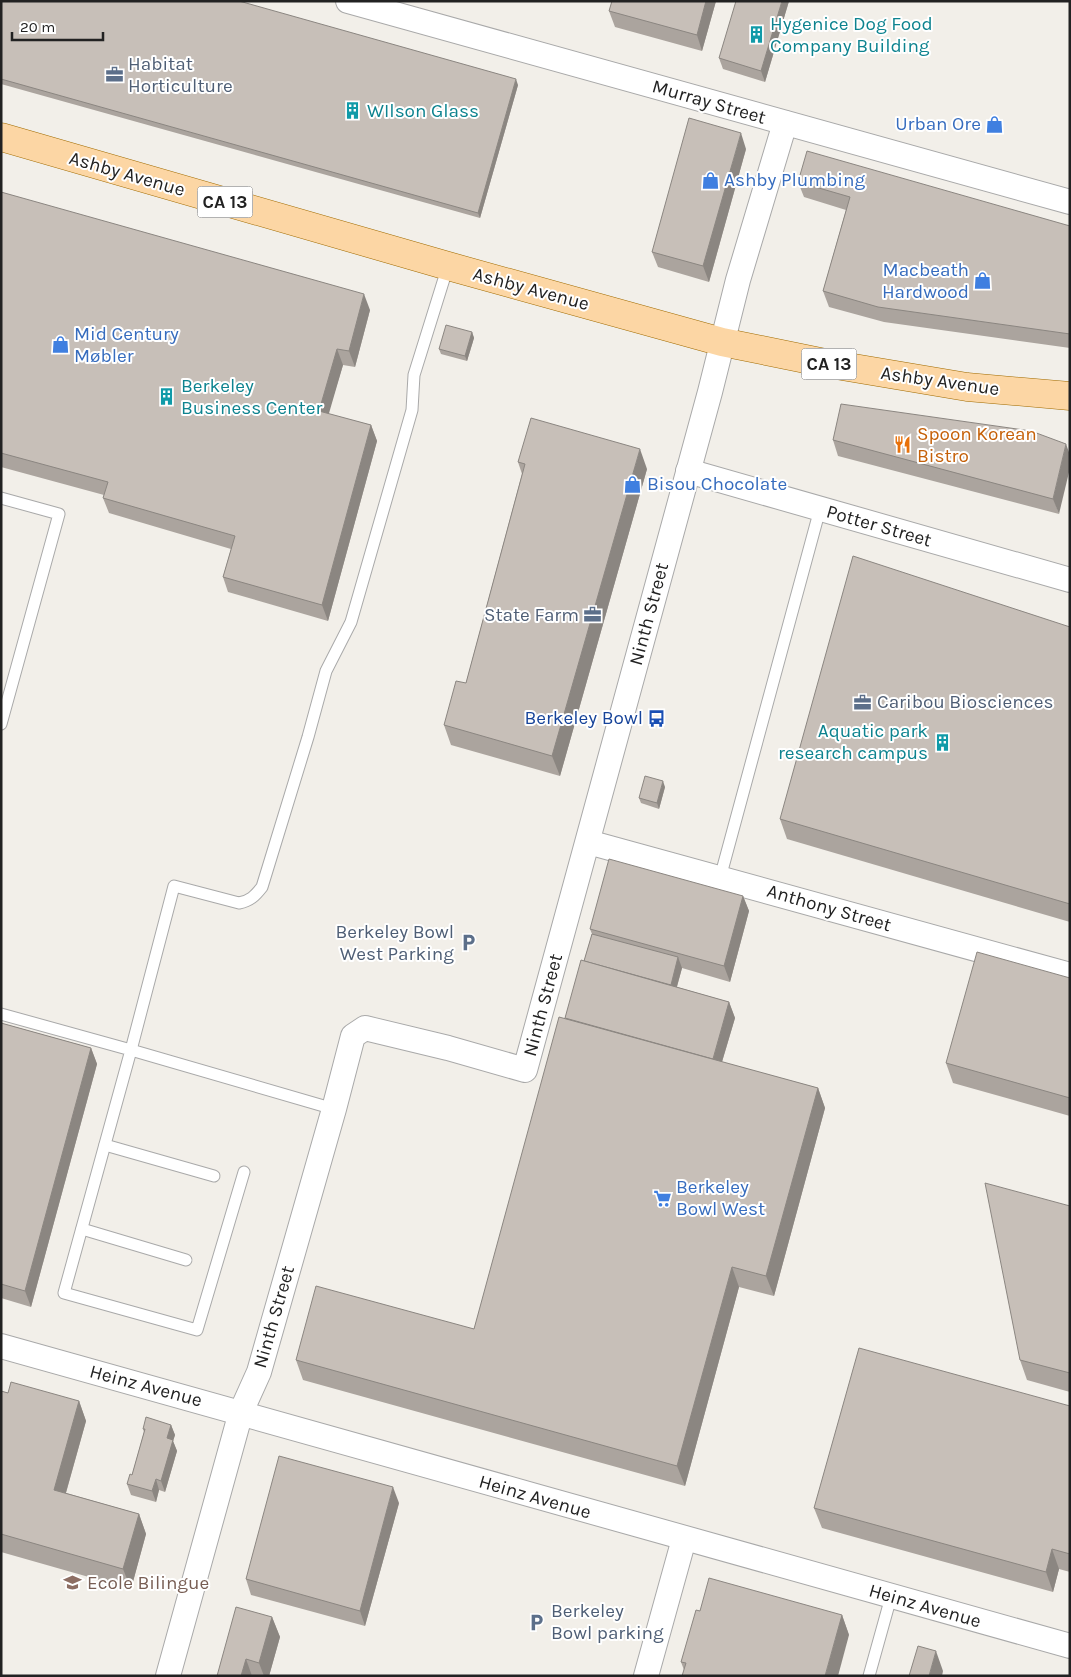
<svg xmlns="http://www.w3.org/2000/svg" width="1071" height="1677" viewBox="0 0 1071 1677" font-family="Karla,sans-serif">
	<rect width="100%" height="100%" fill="#f2efe9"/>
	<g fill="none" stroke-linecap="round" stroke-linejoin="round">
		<defs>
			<g id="service">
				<path d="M1,498L59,514L1,724"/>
				<path d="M720,878L820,509"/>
				<path d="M1,1014L131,1050L64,1293L197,1330L244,1172"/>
				<path d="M334,1109L131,1050L174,886L239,903C250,901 255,896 262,887L308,737L326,671L351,622L412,410L414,375L448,266"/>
				<path d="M105,1145L214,1176"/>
				<path d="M82,1229L186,1260"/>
				<path d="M869,1676L891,1597"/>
			</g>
			<g id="minor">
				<path d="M348,1L1070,202"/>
				<path d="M688,471L1070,580"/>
				<path d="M588,842L1070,975"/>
				<path d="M1,1346C358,1445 713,1547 1070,1646"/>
				<path d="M168,1676L241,1412L259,1372L334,1109L353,1036L365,1028L448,1048L525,1070L710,392L738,280L785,123"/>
				<path d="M646,1676L684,1539"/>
			</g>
			<path id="primary" d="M1,137L448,266L722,342L830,364L967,387L1070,396"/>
		</defs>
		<use href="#service" stroke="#a9a9a9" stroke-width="13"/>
		<use href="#minor" stroke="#a9a9a9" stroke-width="26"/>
		<use href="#primary" stroke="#a06b00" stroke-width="29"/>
		<use href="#service" stroke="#fff" stroke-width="11"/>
		<use href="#minor" stroke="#fff" stroke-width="24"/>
		<use href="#primary" stroke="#fcd6a4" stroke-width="28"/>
	</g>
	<g fill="#aba49e">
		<path d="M1,1L518,85L480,218L1,84Z"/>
		<path d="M716,1L702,51L615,27L609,11Z"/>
		<path d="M789,1L765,82L723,69L719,58Z"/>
		<path d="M746,149L709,282L658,267L652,252Z"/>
		<path d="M798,182L1070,226V348L884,322L829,307L823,291L846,210L804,197Z"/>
		<path d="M1,192L370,310L355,367L343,365L328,414L371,425L377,441L328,621L228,592L223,577L231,549L109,513L103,498L104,495L1,467Z"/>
		<path d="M472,332L474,338L467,361L441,354L439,349Z"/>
		<path d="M1031,431L1059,514L838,456L833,440Z"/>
		<path d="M518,462L647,469L560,776L451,745L444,725L466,683L522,474Z"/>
		<path d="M1070,627V922L787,839L780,819Z"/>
		<path d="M665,787L659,809L641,803L639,798Z"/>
		<path d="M743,896L749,911L730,982L682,968L677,987L729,1002L735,1018L722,1062L818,1088L825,1108L774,1296L739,1287L685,1486L303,1380L296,1360L474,1329L566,1019L565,1018L584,961L592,934L590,929Z"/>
		<path d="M1070,978V1116L953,1083L946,1063Z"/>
		<path d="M1,1023L91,1048L97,1064L31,1307L1,1298Z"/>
		<path d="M1070,1206V1392L1027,1380L1020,1360Z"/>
		<path d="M1,1391L8,1393L79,1401L86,1421L66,1493L139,1514L146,1534L131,1589L1,1552Z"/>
		<path d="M1070,1406V1572L1059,1569L1053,1592L822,1528L814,1508Z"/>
		<path d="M171,1425L175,1435L173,1441L177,1451L165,1492L159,1490L156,1502L131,1495L127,1484L132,1475L144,1432L143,1429Z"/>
		<path d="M399,1503L365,1626L251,1595L246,1579Z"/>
		<path d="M700,1611L842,1615L849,1635L684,1670L681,1662Z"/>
		<path d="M272,1617L280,1637L269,1676H217Z"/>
	</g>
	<g fill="#8b8681">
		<path d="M706,1H716L702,51L697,35Z"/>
		<path d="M782,1H789L765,82L761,71Z"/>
		<path d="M516,79L518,85L480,218L478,213Z"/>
		<path d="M741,133L746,149L709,282L703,266Z"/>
		<path d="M364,294L370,310L355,367L349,351Z"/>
		<path d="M472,332L474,338L467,361L465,356Z"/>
		<path d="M337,349L343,365L325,427L319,411Z"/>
		<path d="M371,425L377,441L328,621L322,605Z"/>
		<path d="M1066,444L1070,455V468L1059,514L1053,499Z"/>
		<path d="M640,449L647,469L560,776L552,756Z"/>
		<path d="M663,781L665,787L659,809L657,803Z"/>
		<path d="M743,896L749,911L730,982L724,966Z"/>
		<path d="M678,957L682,968L673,1000L670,989Z"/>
		<path d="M729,1002L735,1018L718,1075L713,1060Z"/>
		<path d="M91,1048L97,1064L31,1307L25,1291Z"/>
		<path d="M818,1088L825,1108L774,1296L766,1276Z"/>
		<path d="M732,1267L739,1287L685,1486L677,1466Z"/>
		<path d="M79,1401L86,1421L61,1510L54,1490Z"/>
		<path d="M171,1425L175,1435L173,1441L177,1451L165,1492L161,1481L167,1438Z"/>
		<path d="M156,1479L159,1490L156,1502L152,1491Z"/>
		<path d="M393,1487L399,1503L365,1626L360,1611Z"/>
		<path d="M139,1514L146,1534L131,1589L123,1569Z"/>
		<path d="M1052,1549L1059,1569L1053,1592L1046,1572Z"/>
		<path d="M842,1615L849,1635L838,1676H825Z"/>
		<path d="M272,1617L280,1637L269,1676H264L259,1663Z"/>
		<path d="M936,1651L943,1671L942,1676H929Z"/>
		<path d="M246,1659L252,1676H241Z"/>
	</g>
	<g fill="#c7bfb8" stroke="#8b8681">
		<path d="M1,1H239L516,79L478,213L1,79Z"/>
		<path d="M612,1H706L697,35L609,11Z"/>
		<path d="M736,1H782L761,71L719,58Z"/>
		<path d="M689,118L741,133L703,266L652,252Z"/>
		<path d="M807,151L1070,226V334L878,307L823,291L850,197L798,182Z"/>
		<path d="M1,192L364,294L349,351L337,349L319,411L371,425L322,605L223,577L235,536L103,498L108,482L1,453Z"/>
		<path d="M446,325L472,332L465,356L439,349Z"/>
		<path d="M841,404L1031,431L1066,444L1053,499L833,440Z"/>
		<path d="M531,418L640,449L552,756L444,725L456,681L466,683L525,464L518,462Z"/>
		<path d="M853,556L1070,627V904L780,819Z"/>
		<path d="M645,776L663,781L657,803L639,798Z"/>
		<path d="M609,859L743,896L724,966L590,929Z"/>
		<path d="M592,934L678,957L671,985L584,961Z"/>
		<path d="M977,952L1070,978V1098L946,1063Z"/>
		<path d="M581,960L729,1002L713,1059L565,1018Z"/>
		<path d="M559,1017L818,1088L766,1276L732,1267L677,1466L296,1360L316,1286L474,1329Z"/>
		<path d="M1,1023L91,1048L25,1291L1,1284Z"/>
		<path d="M985,1183L1070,1206V1373L1020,1360Z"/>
		<path d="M859,1348L1070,1406V1554L1052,1549L1046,1572L814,1508Z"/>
		<path d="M11,1382L79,1401L54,1490L139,1514L123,1569L1,1534V1391L8,1393Z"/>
		<path d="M146,1417L171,1425L167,1438L173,1440L161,1481L156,1479L152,1491L127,1484L130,1474L132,1475L145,1429H143Z"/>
		<path d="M279,1456L393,1487L360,1611L246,1579Z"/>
		<path d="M709,1578L842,1615L825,1676H682L686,1663L681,1662L696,1610L700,1611Z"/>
		<path d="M236,1607L272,1617L259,1663L246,1659L241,1676H217Z"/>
		<path d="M918,1646L936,1651L929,1676H909Z"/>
	</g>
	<defs>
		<symbol id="building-bare" viewBox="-9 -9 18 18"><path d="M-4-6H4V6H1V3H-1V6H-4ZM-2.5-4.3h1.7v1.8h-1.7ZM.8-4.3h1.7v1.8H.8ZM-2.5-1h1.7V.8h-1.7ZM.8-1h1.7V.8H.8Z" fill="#0f9aa8" stroke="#fff" stroke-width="2.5" paint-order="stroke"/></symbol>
		<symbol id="office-bare" viewBox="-9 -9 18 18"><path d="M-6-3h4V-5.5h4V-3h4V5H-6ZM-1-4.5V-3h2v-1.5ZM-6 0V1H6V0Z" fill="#5c6f8a" stroke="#fff" stroke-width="2.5" paint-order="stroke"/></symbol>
		<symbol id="shop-bare" viewBox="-9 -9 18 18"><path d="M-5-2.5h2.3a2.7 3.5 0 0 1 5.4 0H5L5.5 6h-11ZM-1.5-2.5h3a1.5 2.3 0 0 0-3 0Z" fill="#3f7fe0" stroke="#fff" stroke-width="2.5" paint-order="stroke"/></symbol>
		<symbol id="restaurant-bare" viewBox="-9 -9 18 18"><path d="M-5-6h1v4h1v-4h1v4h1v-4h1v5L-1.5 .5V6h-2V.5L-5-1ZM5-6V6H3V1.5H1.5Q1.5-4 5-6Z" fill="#e8710a" stroke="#fff" stroke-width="2.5" paint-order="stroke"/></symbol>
		<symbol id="bus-bare" viewBox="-9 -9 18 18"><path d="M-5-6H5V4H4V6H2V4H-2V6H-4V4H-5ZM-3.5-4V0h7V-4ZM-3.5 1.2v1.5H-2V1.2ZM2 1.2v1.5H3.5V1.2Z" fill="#1a4fb4" stroke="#fff" stroke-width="2.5" paint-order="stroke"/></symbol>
		<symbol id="parking-bare" viewBox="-9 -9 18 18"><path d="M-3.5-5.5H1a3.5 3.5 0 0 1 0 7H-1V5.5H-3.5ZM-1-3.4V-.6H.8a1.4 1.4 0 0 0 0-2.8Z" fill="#5c6f8a" stroke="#fff" stroke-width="2.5" paint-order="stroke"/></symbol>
		<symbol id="supermarket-bare" viewBox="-9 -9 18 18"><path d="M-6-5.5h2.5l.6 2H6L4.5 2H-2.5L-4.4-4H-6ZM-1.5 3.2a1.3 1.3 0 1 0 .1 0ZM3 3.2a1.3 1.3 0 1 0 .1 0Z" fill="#3f7fe0" stroke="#fff" stroke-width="2.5" paint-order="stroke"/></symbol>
		<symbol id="school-bare" viewBox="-9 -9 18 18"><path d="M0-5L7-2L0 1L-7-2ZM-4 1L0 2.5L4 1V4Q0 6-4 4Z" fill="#8d6e63" stroke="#fff" stroke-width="2.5" paint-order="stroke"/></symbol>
	</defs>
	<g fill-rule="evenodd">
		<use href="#building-bare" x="744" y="22" width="25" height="25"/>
		<use href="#office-bare" x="102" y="62" width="25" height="25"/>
		<use href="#building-bare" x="340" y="98" width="25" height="25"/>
		<use href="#shop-bare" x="982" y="112" width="25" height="25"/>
		<use href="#shop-bare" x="698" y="168" width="25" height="25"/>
		<use href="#shop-bare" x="970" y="268" width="25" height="25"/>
		<use href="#shop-bare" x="48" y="332" width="25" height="25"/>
		<use href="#building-bare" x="154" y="384" width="25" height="25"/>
		<use href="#restaurant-bare" x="890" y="432" width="25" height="25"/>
		<use href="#shop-bare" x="620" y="472" width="25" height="25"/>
		<use href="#office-bare" x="580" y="602" width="25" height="25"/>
		<use href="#office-bare" x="850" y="690" width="25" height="25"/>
		<use href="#bus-bare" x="644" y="706" width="25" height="25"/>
		<use href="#building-bare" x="930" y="730" width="25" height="25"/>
		<use href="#parking-bare" x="456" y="930" width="25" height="25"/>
		<use href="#supermarket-bare" x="650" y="1186" width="25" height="25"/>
		<use href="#school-bare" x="60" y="1570" width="25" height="25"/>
		<use href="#parking-bare" x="524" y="1610" width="25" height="25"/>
	</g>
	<g text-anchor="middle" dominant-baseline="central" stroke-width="4" stroke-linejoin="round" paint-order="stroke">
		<g fill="#fff" stroke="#646464" stroke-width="1">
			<rect x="197.5" y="186.5" width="55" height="31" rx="4"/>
			<rect x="801.5" y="348.5" width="55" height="31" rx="4"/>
		</g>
		<g font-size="18" font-weight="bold" fill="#222">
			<text x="225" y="202">CA 13</text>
			<text x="829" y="364">CA 13</text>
		</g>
		<g font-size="19" fill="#0d838f" stroke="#fff" text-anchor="start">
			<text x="770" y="24">Hygenice Dog Food<tspan x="770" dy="22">Company Building</tspan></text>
			<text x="367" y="111">WIlson Glass</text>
			<text x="181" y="386">Berkeley<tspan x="181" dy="22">Business Center</tspan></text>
			<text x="928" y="731" text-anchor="end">Aquatic park<tspan x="928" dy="22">research campus</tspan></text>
		</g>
		<g font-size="19" fill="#4e5e75" stroke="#fff" text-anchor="start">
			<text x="128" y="64">Habitat<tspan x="128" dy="22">Horticulture</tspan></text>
			<text x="579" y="615" text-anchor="end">State Farm</text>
			<text x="877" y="702">Caribou Biosciences</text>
			<text x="454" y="932" text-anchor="end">Berkeley Bowl<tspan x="454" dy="22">West Parking</tspan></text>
			<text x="551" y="1611">Berkeley<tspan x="551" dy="22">Bowl parking</tspan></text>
		</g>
		<g font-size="19" fill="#222" stroke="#fff">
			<text transform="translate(709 102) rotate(16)">Murray Street</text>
			<text transform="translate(127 174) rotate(16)">Ashby Avenue</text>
			<text transform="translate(531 289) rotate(15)">Ashby Avenue</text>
			<text transform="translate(940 381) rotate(8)">Ashby Avenue</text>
			<text transform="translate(879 526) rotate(16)">Potter Street</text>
			<text transform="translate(649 614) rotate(-75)">Ninth Street</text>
			<text transform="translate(829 908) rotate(16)">Anthony Street</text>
			<text transform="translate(543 1005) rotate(-75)">Ninth Street</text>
			<text transform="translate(274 1317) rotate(-74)">Ninth Street</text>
			<text transform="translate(146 1386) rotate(15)">Heinz Avenue</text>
			<text transform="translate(535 1497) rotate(16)">Heinz Avenue</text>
			<text transform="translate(925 1606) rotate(16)">Heinz Avenue</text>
		</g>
		<g font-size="19" fill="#366cbe" stroke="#fff" text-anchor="start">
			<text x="981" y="124" text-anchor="end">Urban Ore</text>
			<text x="724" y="180">Ashby Plumbing</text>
			<text x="969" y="270" text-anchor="end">Macbeath<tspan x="969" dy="22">Hardwood</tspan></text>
			<text x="74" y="334">Mid Century<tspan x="74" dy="22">Møbler</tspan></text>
			<text x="647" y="484">Bisou Chocolate</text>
			<text x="676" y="1187">Berkeley<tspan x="676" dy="22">Bowl West</tspan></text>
		</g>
		<g font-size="19" fill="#c56008" stroke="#fff" text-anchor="start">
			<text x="917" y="434">Spoon Korean<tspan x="917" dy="22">Bistro</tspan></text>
		</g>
		<g font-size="19" fill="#164399" stroke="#fff" text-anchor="end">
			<text x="643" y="718">Berkeley Bowl</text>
		</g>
		<g font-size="19" fill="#785e54" stroke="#fff" text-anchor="start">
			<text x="87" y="1583">Ecole Bilingue</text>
		</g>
	</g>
	<rect width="1071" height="1677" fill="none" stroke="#222222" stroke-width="5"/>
	<path d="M12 32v8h91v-8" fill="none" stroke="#222222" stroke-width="2.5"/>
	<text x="20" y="32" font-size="15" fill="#222222" stroke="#ffffff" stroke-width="4" paint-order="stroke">20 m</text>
</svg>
